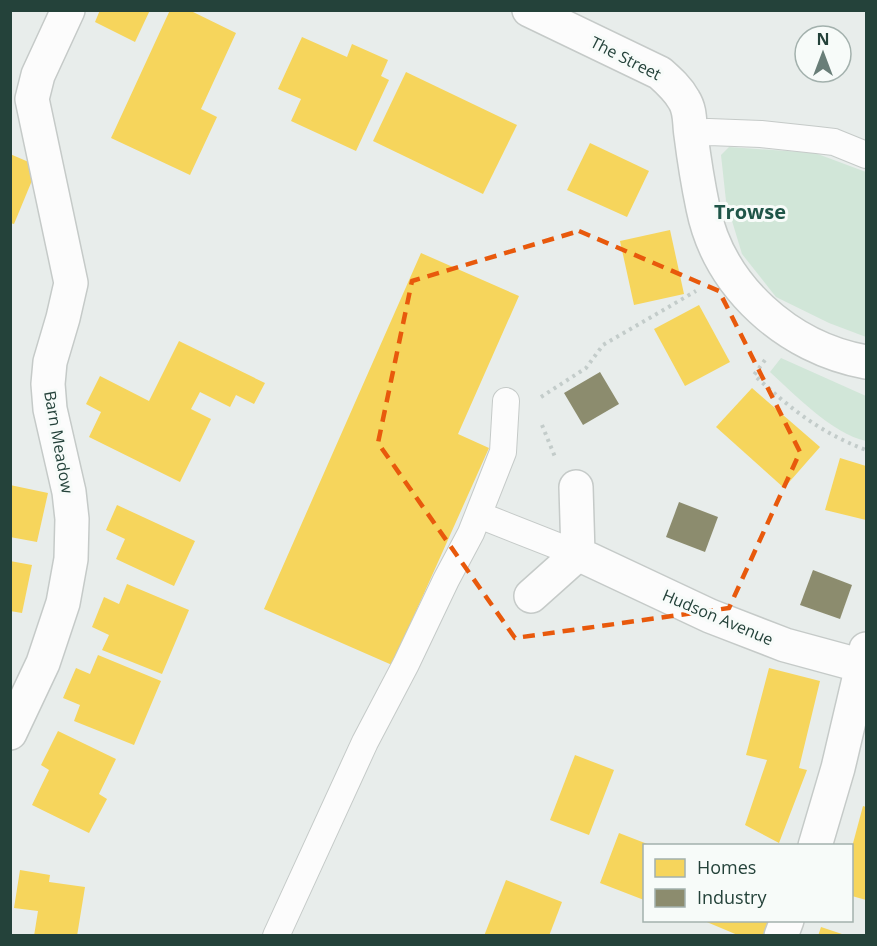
<svg xmlns="http://www.w3.org/2000/svg" width="877" height="946" viewBox="0 0 877 946" font-family="'Open Sans',sans-serif">
	<rect width="100%" height="100%" fill="#e8edeb"/>
	<g fill="#d1e6d8">
		<path d="M729,147L815,153L866,172V337L829,323L776,297L742,254L726,201L721,155Z"/>
		<path d="M781,358L866,396V441C833,434 795,395 770,372Z"/>
	</g>
	<g fill="#f6d55c">
		<path d="M100,10H150L135,42L95,22Z"/>
		<path d="M170,10H189L236,33L201,109L217,117L190,175L111,138Z"/>
		<path d="M302,37L347,57L352,44L388,60L381,76L389,80L356,151L291,121L301,99L278,89Z"/>
		<path d="M406,72L517,125L483,194L373,141Z"/>
		<path d="M590,143L649,171L627,217L567,190Z"/>
		<path d="M10,154L38,166L14,224L10,223Z"/>
		<path d="M670,230L684,294L634,305L620,241Z"/>
		<path d="M421,253L519,296L458,434L489,448L392,665L264,609Z"/>
		<path d="M699,305L730,362L685,386L654,329Z"/>
		<path d="M179,341L265,383L254,404L236,395L230,407L200,392L191,409L211,419L180,482L89,437L101,412L86,404L100,376L149,401Z"/>
		<path d="M752,388L820,447L784,488L716,427Z"/>
		<path d="M840,458L866,466V520L825,510Z"/>
		<path d="M10,485L48,493L37,542L10,537Z"/>
		<path d="M117,505L195,541L174,586L116,559L125,539L106,530Z"/>
		<path d="M10,561L32,565L22,613L10,611Z"/>
		<path d="M127,584L189,610L162,674L102,650L109,635L92,627L104,597L119,604Z"/>
		<path d="M98,655L161,681L134,745L74,721L80,705L63,698L76,668L90,674Z"/>
		<path d="M769,668L820,681L799,768L807,770L779,843L745,825L767,760L746,755Z"/>
		<path d="M58,731L116,759L99,794L107,799L89,833L32,805L49,770L41,765Z"/>
		<path d="M575,755L614,770L589,835L550,820Z"/>
		<path d="M863,806L866,807V900L852,896V847Z"/>
		<path d="M619,833L650,845L644,846V900L600,883Z"/>
		<path d="M20,870L50,875L49,882L85,887L77,936H34L38,911L14,908Z"/>
		<path d="M506,880L562,902L549,936H484Z"/>
		<path d="M702,920H778L772,936H740Z"/>
		<path d="M821,927L845,935V936H818Z"/>
	</g>
	<g fill="#8c8c6e">
		<path d="M600,372L619,404L583,425L564,393Z"/>
		<path d="M679,502L718,517L705,552L666,537Z"/>
		<path d="M813,570L852,585L840,619L800,605Z"/>
	</g>
	<g fill="none" stroke-linecap="round" stroke-linejoin="round">
		<defs>
			<g id="service">
				<path d="M690,134L709,132L761,134L817,140L834,142L866,155"/>
				<path d="M479,515L578,554"/>
				<path d="M276,936L365,742L406,664L446,580L471,533L503,452L506,401"/>
			</g>
			<g id="minor">
				<path d="M529,10L660,73C669,81 678,89 684,100C691,111 689,123 691,135C694,159 698,184 703,208C719,287 788,348 866,362"/>
				<path d="M576,487L578,554L710,616L785,645L866,667"/>
				<path d="M531,596L578,554"/>
				<path d="M10,733L43,663L63,603L71,559L72,519L69,492L50,409L48,384L50,362L63,318L71,283L32,99L38,75L68,10"/>
				<path d="M815,846L838,768L866,649"/>
				<path d="M781,936L787,920"/>
			</g>
		</defs>
		<use href="#service" stroke="#c5cac8" stroke-width="28"/>
		<use href="#minor" stroke="#c5cac8" stroke-width="36"/>
		<g stroke="#c3ccca" stroke-width="4" stroke-dasharray="3 4.5" stroke-linecap="butt">
			<path d="M765,360L754,375C791,409 819,432 866,450"/>
			<path d="M541,397L586,368L603,345L696,291"/>
			<path d="M542,425L555,457"/>
		</g>
		<use href="#service" stroke="#fcfcfc" stroke-width="26"/>
		<use href="#minor" stroke="#fcfcfc" stroke-width="33"/>
	</g>
	<path fill="none" stroke="#e8590c" stroke-width="4.5" stroke-dasharray="12 8" stroke-linejoin="round" d="M579,231L719,291L800,452L729,608L515,638L378,443L412,281Z"/>
	<g text-anchor="middle" dominant-baseline="central" stroke-width="6" stroke-linejoin="round" paint-order="stroke">
		<g font-size="16" fill="#24423a" stroke="#f7fbf9">
			<text transform="translate(626 58) rotate(27)">The Street</text>
			<text transform="translate(59 442) rotate(80)">Barn Meadow</text>
			<text transform="translate(718 617) rotate(23)">Hudson Avenue</text>
		</g>
		<g font-size="20" font-weight="bold" fill="#1f5548" stroke="#f7fbf9">
			<text x="750" y="211">Trowse</text>
		</g>
	</g>
	<rect width="877" height="946" fill="none" stroke="#24423a" stroke-width="24"/>
	<rect x="643" y="844" width="210" height="78" fill="#f7fbf9" stroke="#a3b1ad" stroke-width="1.5"/>
	<rect x="655" y="859" width="30" height="18" fill="#f6d55c" stroke="#a3b1ad" stroke-width="1.5"/>
	<text x="697" y="874" font-size="18" fill="#24423a">Homes</text>
	<rect x="655" y="889" width="30" height="18" fill="#8c8c6e" stroke="#a3b1ad" stroke-width="1.5"/>
	<text x="697" y="904" font-size="18" fill="#24423a">Industry</text>
	<g transform="translate(823 54)"><circle r="28" fill="#f7fbf9" stroke="#a3b1ad" stroke-width="1.5"/>
	<path d="M0-4.5L10 22L0 15L-10 22Z" fill="#697e78"/>
	<text y="-9" font-size="16" font-weight="bold" text-anchor="middle" fill="#24423a">N</text>
	</g>
</svg>
